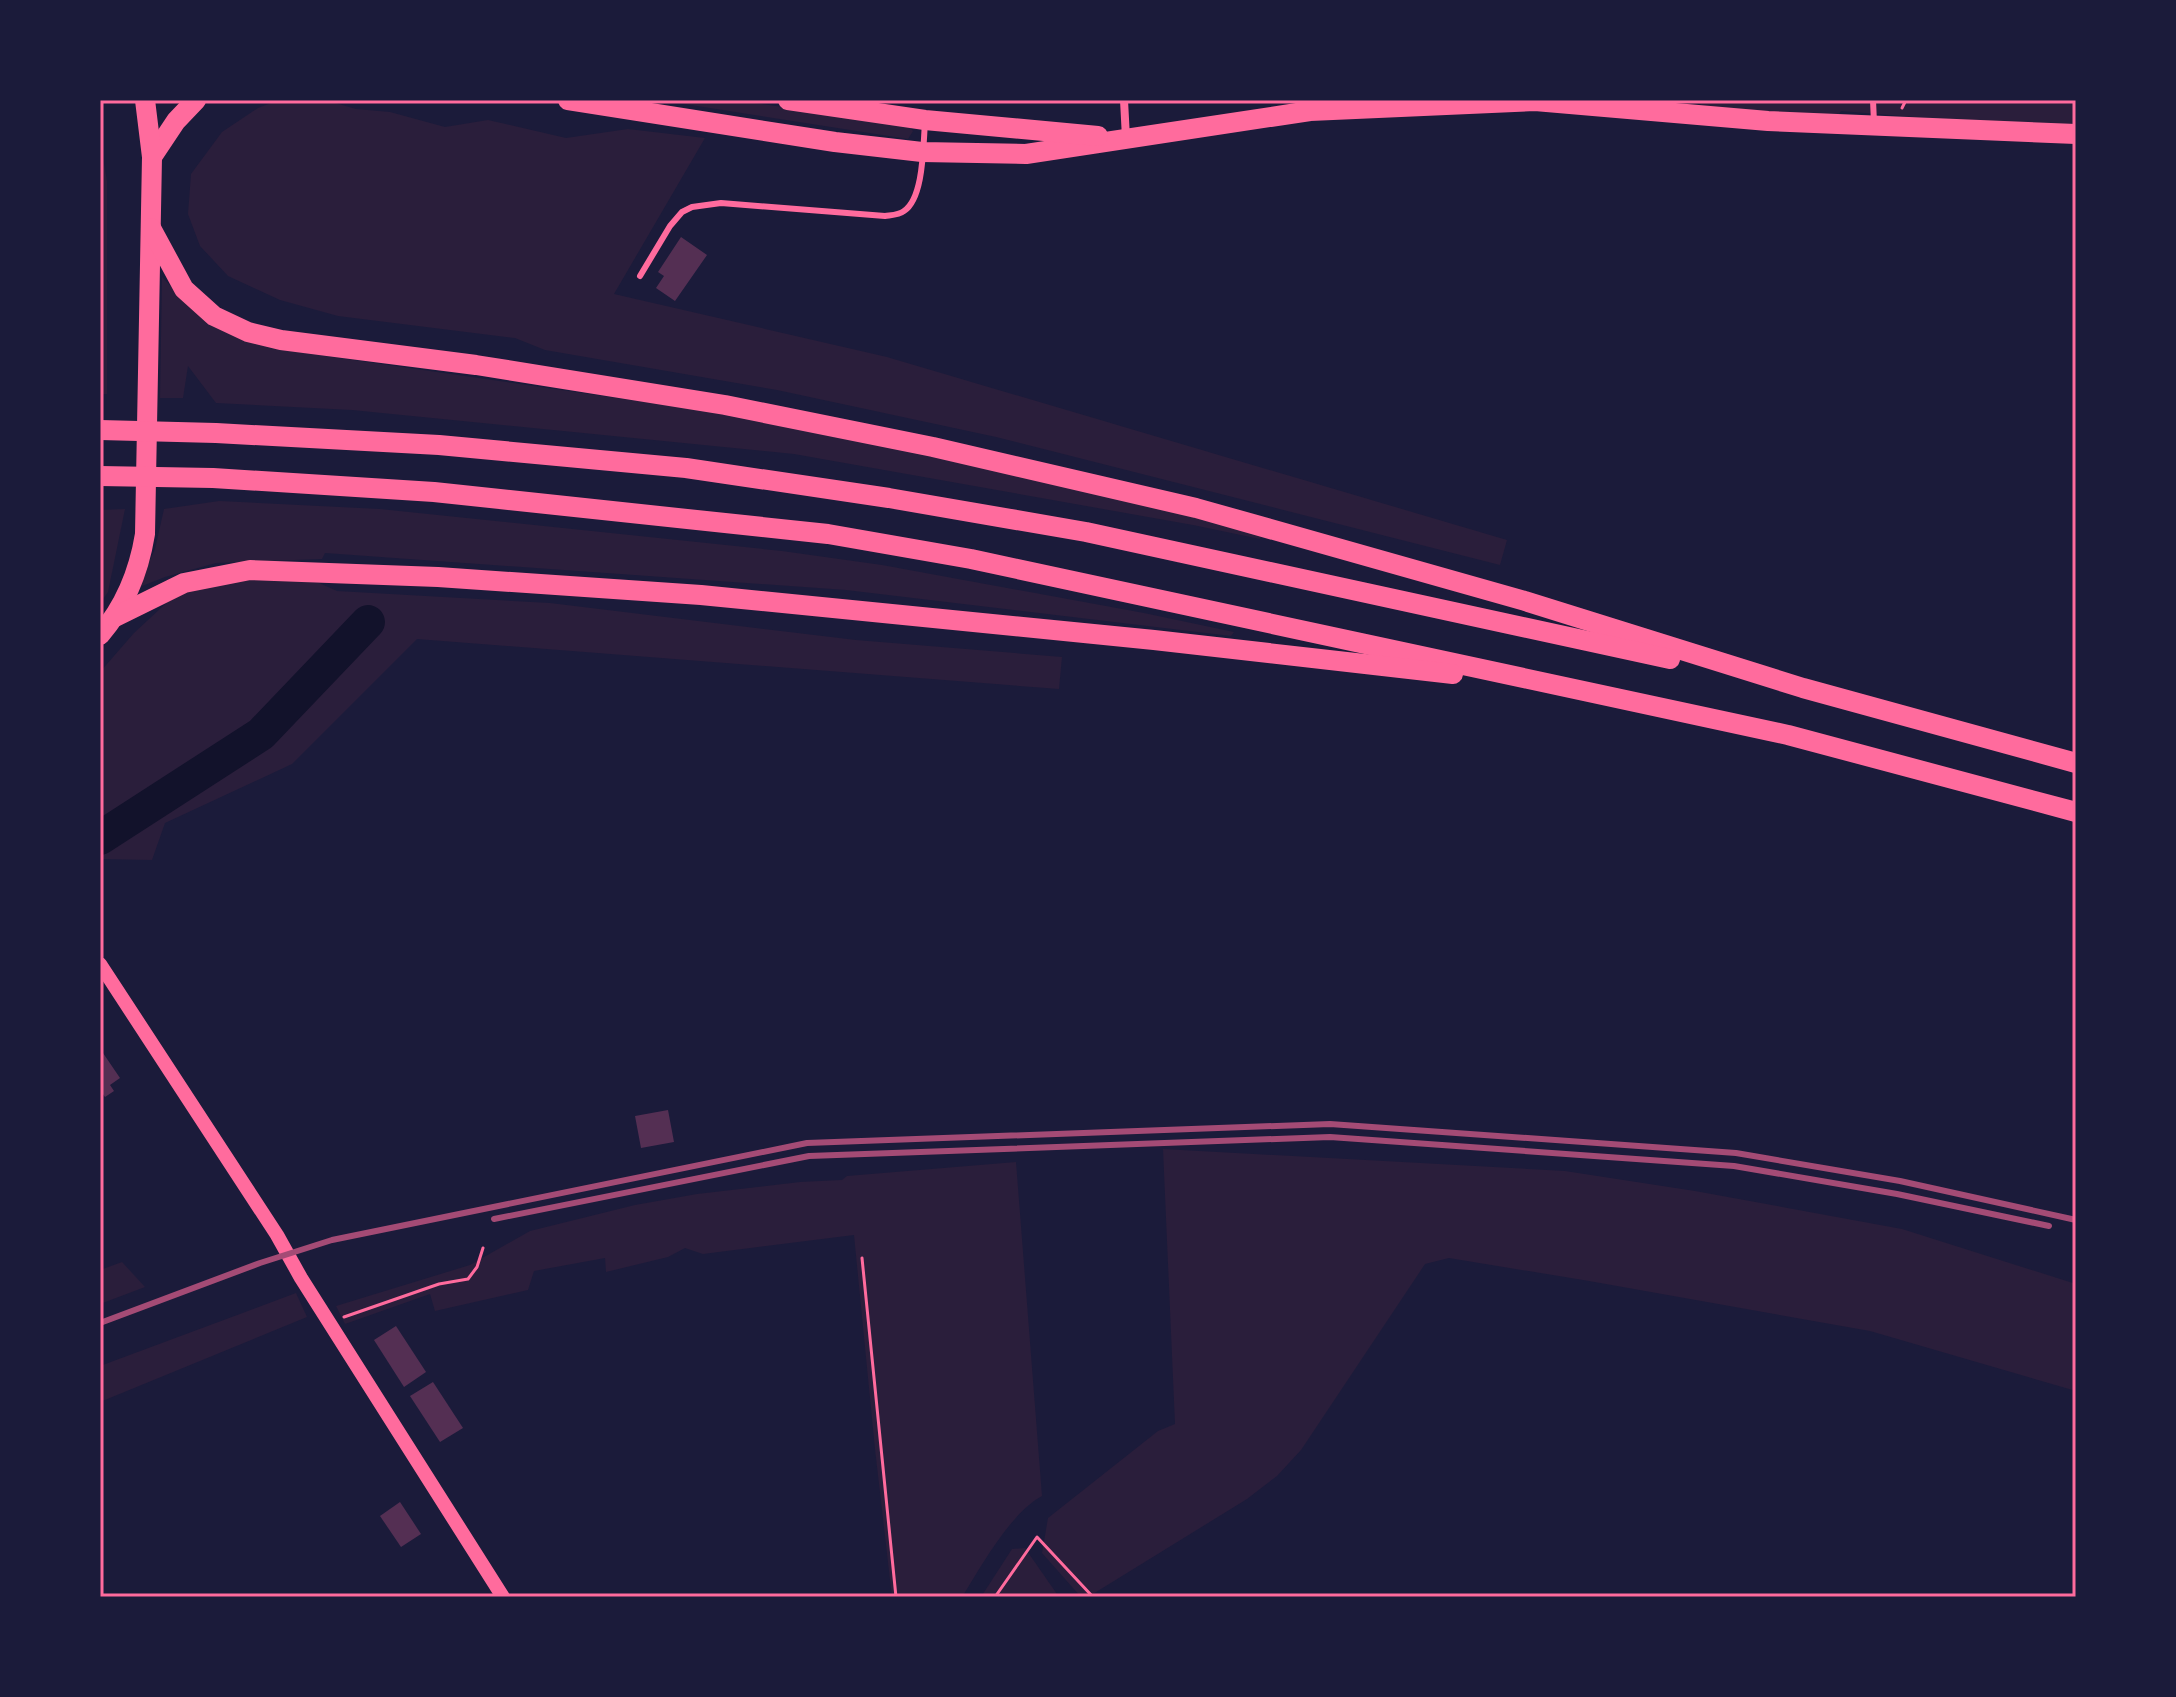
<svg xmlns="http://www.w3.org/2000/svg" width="2176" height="1697" viewBox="0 0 2176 1697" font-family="'Golos Text',sans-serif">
	<rect width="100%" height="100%" fill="#1b1b3a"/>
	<g fill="#2a1e3b">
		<path d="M279,100H325L356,109L390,112L445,127L488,120L566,138L628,129L705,138L614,294L887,357L1507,540L1500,565L996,437L777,390L545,350L515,338L338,316L280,300L228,276L200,246L188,214L191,174L222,132L258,108Z"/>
		<path d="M659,100H734L908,125L913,131L908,139Z"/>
		<path d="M1696,100H2076V127L1914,117L1841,111L1838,116L1771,117L1701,105Z"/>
		<path d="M100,140L107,181V394H100Z"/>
		<path d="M162,277L186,302L239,337L270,348L700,410L1040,479L1262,534L1260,539L1193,525L794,454L352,410L216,403L188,366L183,398H160Z"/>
		<path d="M219,501L380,509L782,551L882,565L1144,613L1234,632L1231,636L846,590L325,553L322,559L216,563L165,577L137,588L155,549L164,509Z"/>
		<path d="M125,509L108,592L100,603V510Z"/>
		<path d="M265,578L319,583L337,591L550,603L856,640L1062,657L1059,689L417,639L292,764L165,823L152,860L100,859V672L134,633L176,594L225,583Z"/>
		<path d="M1163,1149L1565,1171L1695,1191L1902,1229L2076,1284V1391L1870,1331L1589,1281L1449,1258L1425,1264L1301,1450L1277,1476L1247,1499L1088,1597H1081L1042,1553L1048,1518L1158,1431L1175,1424Z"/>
		<path d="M1016,1162L1042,1496C1010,1513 981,1567 962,1597H892L875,1449L854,1235L703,1254L685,1248L668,1257L606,1272L605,1258L534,1271L528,1290L435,1311L430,1294L345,1324L336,1306L470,1265L530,1231L635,1205L697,1194L800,1182L842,1180L847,1176Z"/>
		<path d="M122,1262L145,1287L100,1304V1270Z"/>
		<path d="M296,1293L307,1317L100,1402V1366Z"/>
		<path d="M1025,1548L1059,1597H981L1012,1549Z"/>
	</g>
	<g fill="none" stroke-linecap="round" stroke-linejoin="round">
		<path stroke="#12122b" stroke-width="34" d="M100,838L261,734L368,622"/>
	</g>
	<g fill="#542f53">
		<path d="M681,237L707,255L675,301L656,288L664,276L658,272Z"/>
		<path d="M103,1053L120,1078L110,1085L114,1091L105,1097L100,1090V1055Z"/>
		<path d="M668,1110L674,1142L641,1148L635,1116Z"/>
		<path d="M396,1326L426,1372L404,1387L374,1340Z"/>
		<path d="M433,1382L463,1428L440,1442L410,1396Z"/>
		<path d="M400,1502L421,1534L401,1547L380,1516Z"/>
	</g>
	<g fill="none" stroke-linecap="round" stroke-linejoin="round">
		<g stroke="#ff6b9d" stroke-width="3">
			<path d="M1902,108L1906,100"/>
			<path d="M862,1258L896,1597"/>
			<path d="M344,1317L439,1284L468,1279L477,1267L483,1248"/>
			<path d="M995,1597L1037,1537L1093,1597"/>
		</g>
		<g stroke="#ff6b9d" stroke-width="6">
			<path d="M1873,100L1874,123"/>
			<path d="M640,276L670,226L682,212L692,207L721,203L885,216C892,215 899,215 904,211C924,198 923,145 925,123"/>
		</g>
		<path stroke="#ff6b9d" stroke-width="8" d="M1124,100L1126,138"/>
		<path stroke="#ff6b9d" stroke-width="14" d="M100,964L277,1235L301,1278L503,1597"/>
		<g stroke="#ff6b9d" stroke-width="20">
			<path d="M568,100L835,142L922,152L1026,154L1310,111L1535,101L1768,121L2076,134"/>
			<path d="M788,100L925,120L1098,136"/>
			<path d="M152,157L176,121L196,100"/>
			<path d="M100,635C125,606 139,571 145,534L152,157L145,100"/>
		</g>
		<g stroke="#ff6b9d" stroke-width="20">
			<path d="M151,228L184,289L214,316L248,332L281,340L476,365L725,405L933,447L1196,508L1525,601L1803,688L2076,763"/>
			<path d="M100,430L216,433L439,445L686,468L889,498L1086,532L1670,659"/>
			<path d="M100,476L213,478L434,492L828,534L971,559L1788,735L2076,812"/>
			<path d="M115,617L184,583L250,570L438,577L701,595L1154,640L1453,674"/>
		</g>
		<g stroke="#a44b75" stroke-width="6">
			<path d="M494,1219L809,1156L1330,1137L1734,1166L1897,1194L2049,1226"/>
			<path d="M100,1323L260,1263L332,1240L807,1143L1330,1124L1736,1153L1900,1181L2076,1220"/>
		</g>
	</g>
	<rect width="2176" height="1697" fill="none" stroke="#1b1b3a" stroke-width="204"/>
	<rect x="102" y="102" width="1972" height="1493" fill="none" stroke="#ff6b9d" stroke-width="3"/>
</svg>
